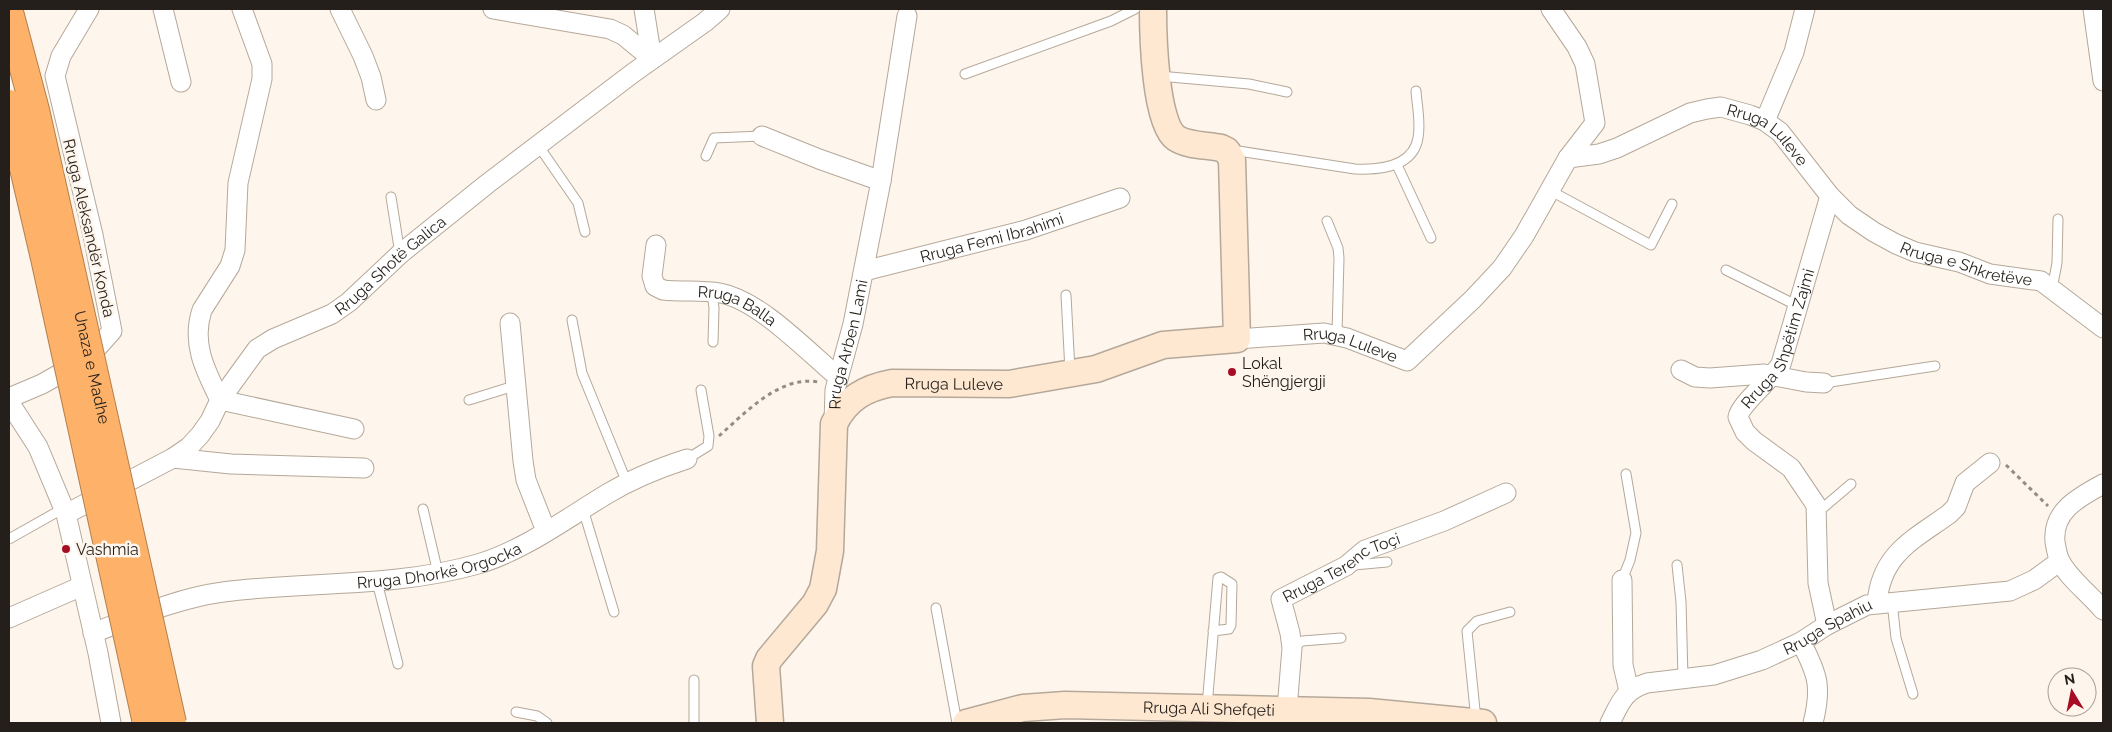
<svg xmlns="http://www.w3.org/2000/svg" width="2112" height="732" viewBox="0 0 2112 732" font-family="Raleway,sans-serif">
	<rect width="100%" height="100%" fill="#fef5ec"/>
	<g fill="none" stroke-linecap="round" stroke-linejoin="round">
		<defs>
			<g id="lane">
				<path d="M965,74L1111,21L1135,9"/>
				<path d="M1159,76L1249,84L1287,92"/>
				<path d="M538,145L578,203L585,232"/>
				<path d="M1232,150L1355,169C1379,170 1413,167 1418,138C1421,123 1417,106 1416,91"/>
				<path d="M706,156L714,138L762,136"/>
				<path d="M1397,165L1431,238"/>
				<path d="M1551,191L1651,245L1672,204"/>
				<path d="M391,197L400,254"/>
				<path d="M1327,221L1338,248L1339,258L1337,334"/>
				<path d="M1726,270L1798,306"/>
				<path d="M2052,289L2057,263L2058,219"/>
				<path d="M712,293L714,308L713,342"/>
				<path d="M1066,295L1070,371"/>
				<path d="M572,320L582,373L627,483"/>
				<path d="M1824,383L1935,366"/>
				<path d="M469,400L517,385"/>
				<path d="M687,459L708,446L709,436L701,390"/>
				<path d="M423,509L438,573"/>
				<path d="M583,509L614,612"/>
				<path d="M1817,513L1851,484"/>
				<path d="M9,539L64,508"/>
				<path d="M1354,565L1387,562"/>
				<path d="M1677,565L1681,602L1683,678"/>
				<path d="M1622,580L1630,560L1636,533L1626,474"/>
				<path d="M377,582L398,664"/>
				<path d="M1892,602L1896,638L1913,694"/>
				<path d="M936,608L957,723"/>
				<path d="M1292,648L1302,641L1341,638"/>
				<path d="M1207,706L1218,578L1221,577L1232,584L1231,625L1229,629L1213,631"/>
				<path d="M516,712L537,716L547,723"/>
				<path d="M1476,720L1467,631L1477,621L1510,612"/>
				<path d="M694,723V680"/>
			</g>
			<g id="street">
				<path d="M163,9L181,82"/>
				<path d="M242,9L262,64V79L238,183L235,250L230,266L202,310C191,343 205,370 220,400L354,429"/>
				<path d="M340,9L363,56L371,77L376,100"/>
				<path d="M493,9L610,29L623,35L652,59"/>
				<path d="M644,9L652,59"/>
				<path d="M1551,9L1577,47L1585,64L1595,123L1568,158"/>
				<path d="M2093,9L2103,81"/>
				<path d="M1765,121L1794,52L1805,9"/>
				<path d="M762,136L819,159L881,181"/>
				<path id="s1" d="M656,245L652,276L655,286L663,290C682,292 702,290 720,293C759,300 807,351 838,377"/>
				<path id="s2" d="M864,271L1026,230L1120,198"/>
				<path d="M510,323L523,461L526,480L546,531"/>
				<path id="s3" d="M1237,339L1324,333L1347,338L1407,361L1473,299L1502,268L1524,236L1568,158L1599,154L1617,148L1690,113L1707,109L1721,107L1750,115L1765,121L1780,132L1830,196L1849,215L1874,232L1896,244L1915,252L1959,262L1990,274L2041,281L2103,328"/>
				<path d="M1681,370L1695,377L1710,378L1764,374L1806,382L1824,383"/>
				<path d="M9,398L42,384L88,358L112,331L93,235L55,76L61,56L89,9"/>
				<path d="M9,402L38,447L66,514L98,653L111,723"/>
				<path id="s4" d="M834,423L835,390L853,324L881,181L907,16"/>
				<path d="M173,458L231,464L364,468"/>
				<path d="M2103,484C2080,497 2052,510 2055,542C2056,548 2057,555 2060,561C2069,579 2090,594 2103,610"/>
				<path id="s5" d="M66,514L173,458L189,447L200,435L210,421L220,400L257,349L273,339L332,314L349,302L400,254L487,184L633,73L705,22L720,9"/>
				<path d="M1622,580L1623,665L1629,691"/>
				<path d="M1877,603C1881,554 1913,540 1949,514L1956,507L1965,483L1990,463"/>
				<path d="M9,618L82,586"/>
				<path id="s6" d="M1827,625L1818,583L1816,505L1791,468L1754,441L1745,432L1738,417C1740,404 1772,379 1781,364L1830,196"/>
				<path id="s7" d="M93,633C135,617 178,598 223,592C308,581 394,588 478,564C523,551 567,518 607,494C632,479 659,468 687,459"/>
				<path d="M1801,642C1818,675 1822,687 1813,723"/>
				<path id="s8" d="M1287,709L1292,648L1290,633L1281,599L1346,566L1365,550L1444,521L1506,493"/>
				<path id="s9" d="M1610,723C1620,703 1624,690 1647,683L1714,675L1762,660L1801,642L1827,625L1867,605L2010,591L2034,580L2060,561"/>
			</g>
			<g id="secondary">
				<path id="s10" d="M770,723L766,666L769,659L815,604L823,589L830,551L834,424C846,399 865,388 892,383L1009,384L1096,369L1163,345L1237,339L1232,160L1227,151L1221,148C1208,145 1188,146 1176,138C1155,124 1153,34 1153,9"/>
				<path id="s11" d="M966,723L1023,708L1065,705L1369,712L1483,723"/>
			</g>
		</defs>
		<use href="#lane" stroke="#b5a899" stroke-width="11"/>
		<use href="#street" stroke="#b5a899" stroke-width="21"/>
		<use href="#secondary" stroke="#b5a899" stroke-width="29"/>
		<g stroke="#948d86" stroke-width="3" stroke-dasharray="4 4" stroke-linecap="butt">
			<path d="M719,436C745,413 780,375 818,382"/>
			<path d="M2006,465L2048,506"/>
		</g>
		<use href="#lane" stroke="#fff" stroke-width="9"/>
		<use href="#street" stroke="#fff" stroke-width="19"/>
		<use href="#secondary" stroke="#ffe8d2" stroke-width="26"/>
		<defs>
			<g id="highway-bridge">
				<path id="s12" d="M9,12L35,110L172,723"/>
				<path d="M9,104L45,258L147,723"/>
			</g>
		</defs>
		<use href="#highway-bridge" stroke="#b27f4d" stroke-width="30" stroke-linecap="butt"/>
		<use href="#highway-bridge" stroke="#feb269" stroke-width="28"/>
	</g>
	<g fill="#a60d25" stroke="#fef5ec" stroke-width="2">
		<circle cx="1232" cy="372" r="5"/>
		<circle cx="66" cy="549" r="5"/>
	</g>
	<g text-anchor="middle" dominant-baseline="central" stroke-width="5" stroke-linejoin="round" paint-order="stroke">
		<g font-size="16" fill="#241f1a" stroke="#fef5ec">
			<text stroke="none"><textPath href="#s3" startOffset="655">Rruga Luleve</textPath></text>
			<text transform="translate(89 228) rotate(77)">Rruga Aleksandër Konda</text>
			<text stroke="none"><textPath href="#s2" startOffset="132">Rruga Femi Ibrahimi</textPath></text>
			<text stroke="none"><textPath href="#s3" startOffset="901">Rruga e Shkretëve</textPath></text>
			<text stroke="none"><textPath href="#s5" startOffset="419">Rruga Shotë Galica</textPath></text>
			<text stroke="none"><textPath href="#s1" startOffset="128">Rruga Balla</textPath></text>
			<text stroke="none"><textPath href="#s6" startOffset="331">Rruga Shpëtim Zajmi</textPath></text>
			<text stroke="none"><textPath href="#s4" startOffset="80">Rruga Arben Lami</textPath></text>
			<text stroke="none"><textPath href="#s3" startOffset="115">Rruga Luleve</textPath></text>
			<text stroke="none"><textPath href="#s12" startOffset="365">Unaza e Madhe</textPath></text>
			<text stroke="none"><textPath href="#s10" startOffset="455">Rruga Luleve</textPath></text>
			<text stroke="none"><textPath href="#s7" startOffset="355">Rruga Dhorkë Orgocka</textPath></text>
			<text stroke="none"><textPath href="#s8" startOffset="180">Rruga Terenc Toçi</textPath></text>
			<text stroke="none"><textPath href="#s9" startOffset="248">Rruga Spahiu</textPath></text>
			<text stroke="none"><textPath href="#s11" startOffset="245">Rruga Ali Shefqeti</textPath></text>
		</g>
		<g font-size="16" fill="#241f1a" stroke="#fef5ec" text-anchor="start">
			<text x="1242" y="363">Lokal<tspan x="1242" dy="18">Shëngjergji</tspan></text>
			<text x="76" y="549">Vashmia</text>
		</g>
	</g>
	<rect width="2112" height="732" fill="none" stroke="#241f1a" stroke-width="20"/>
	<g transform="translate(2072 692) rotate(350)"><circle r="24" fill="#fef5ec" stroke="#a79f98"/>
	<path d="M0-4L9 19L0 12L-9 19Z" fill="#a60d25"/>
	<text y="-8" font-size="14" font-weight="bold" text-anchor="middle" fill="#241f1a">N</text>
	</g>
</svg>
